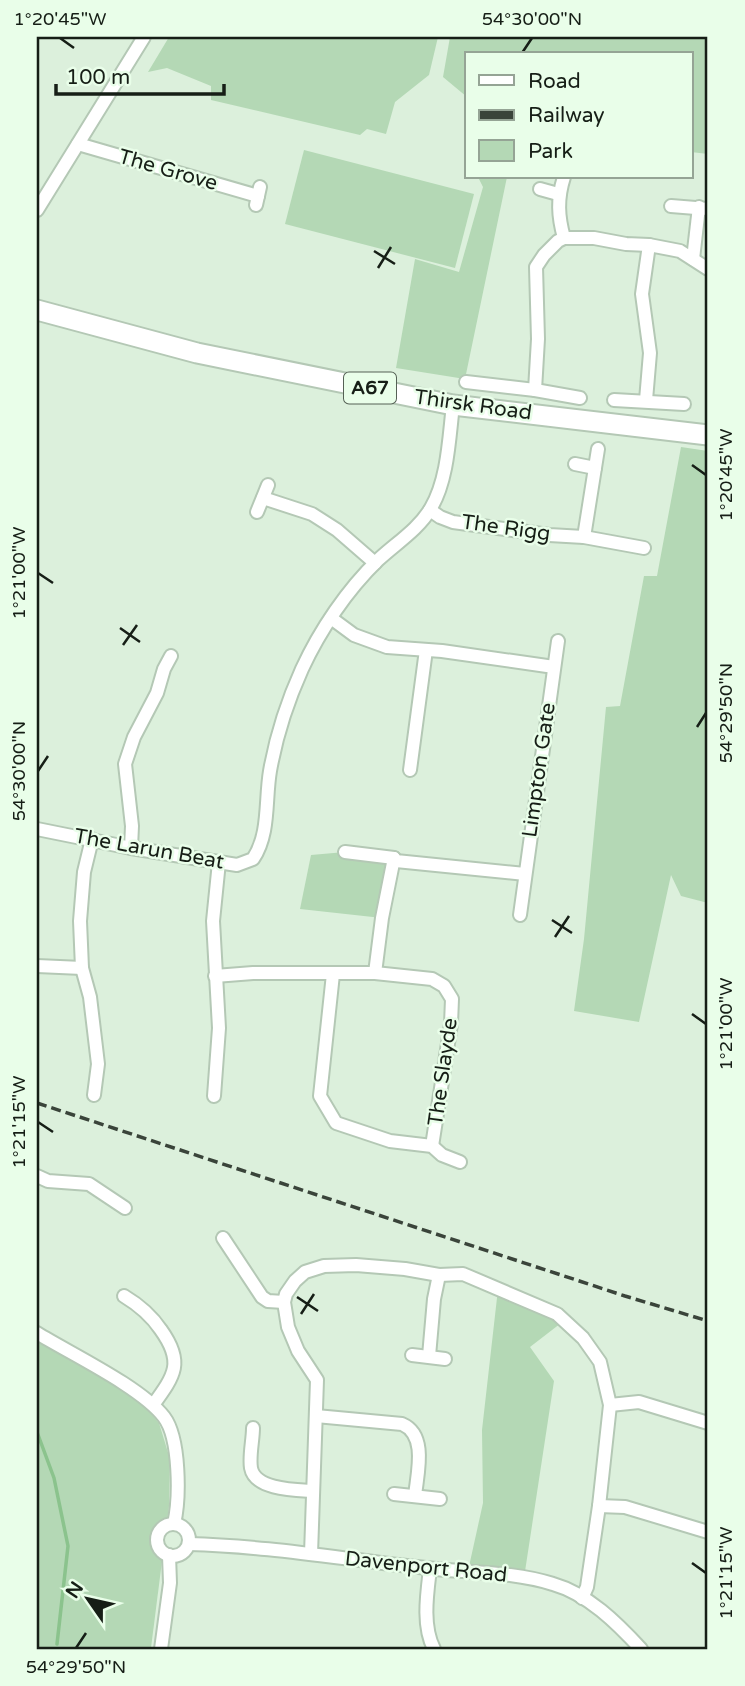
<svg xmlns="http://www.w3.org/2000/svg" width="745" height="1686" viewBox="0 0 745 1686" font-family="'Varela Round',sans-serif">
	<rect width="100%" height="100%" fill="#dcf0dc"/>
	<g fill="#b4d8b5">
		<path d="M169,37H438L429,75L395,102L386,134L367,129L360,135L211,100V86L167,68L148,72Z"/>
		<path d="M450,37H708V154L691,152V54H467V97L443,77Z"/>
		<path d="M304,150L474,194L455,268L285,224Z"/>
		<path d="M478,177H507L465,379L396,368L415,259L459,272L483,187Z"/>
		<path d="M681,447L708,451V903L681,896L671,875L639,1022L574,1011L584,939L606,707L620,706L644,576H657Z"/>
		<path d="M345,852L394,858L382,918L300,909L311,855Z"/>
		<path d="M498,1289L565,1320L530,1347L554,1381L524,1578L468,1571L483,1503L482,1430Z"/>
		<path d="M37,1331L141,1402L159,1423L170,1459L169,1506L151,1648L37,1649Z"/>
	</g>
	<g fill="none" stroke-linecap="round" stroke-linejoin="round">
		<path stroke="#8bc38d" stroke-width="3.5" d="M37,1432L54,1478L68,1546L57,1644"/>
		<defs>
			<g id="minor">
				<path d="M78,144L258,196"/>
				<path d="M564,177C557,199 558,216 564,238"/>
				<path d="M540,189L558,194"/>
				<path d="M256,205L260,187"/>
				<path d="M671,206L708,209"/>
				<path d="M37,210L144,37"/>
				<path d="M693,259L699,207"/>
				<path d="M466,382L535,390L580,398"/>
				<path d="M535,390L538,339L536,267L544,255L558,241L564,238H594L626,244L649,245L680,251L708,269"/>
				<path d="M614,400L684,404"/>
				<path d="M646,400L650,353L642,294L649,245"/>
				<path d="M575,464L595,468"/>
				<path d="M263,498L312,514L337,530L375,563"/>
				<path d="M430,510L440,517L453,522L549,535L584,537L644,548"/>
				<path d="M257,512L268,485"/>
				<path d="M584,537L598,449"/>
				<path d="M331,618L354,635L387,647L442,651L554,667"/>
				<path d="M410,770L426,650"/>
				<path d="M37,829L131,848L237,865L253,859C270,834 265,800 270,771C276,737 288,700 302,669C320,630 347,590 378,560C395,544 419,529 431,508C448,479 449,438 453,405"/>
				<path d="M92,839L84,872L80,921L82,968L90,997L98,1064L94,1095"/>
				<path d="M131,848L132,826L125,764L134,737L157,693L164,669L171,656"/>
				<path d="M345,852L394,858L396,861L525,874"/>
				<path d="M520,915L558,641"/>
				<path d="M37,966L82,968"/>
				<path d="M375,973L382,918L394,858"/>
				<path d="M333,974L320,1096L336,1123L390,1141L432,1146L442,1155L460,1162"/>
				<path d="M215,976L253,973H375L432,979L444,986L452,999L451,1024L432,1146"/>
				<path d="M214,1096L219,1028L213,921L219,862"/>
				<path d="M37,1176L48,1181L89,1184L125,1208"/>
				<path d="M223,1238L262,1297L268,1301L284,1302"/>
				<path d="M124,1296C139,1305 151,1315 161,1330C184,1362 175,1375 153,1405"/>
				<path d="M37,1333C71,1354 141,1387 164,1417C180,1438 180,1498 174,1524"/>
				<path d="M412,1355L445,1359"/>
				<path d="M429,1356L434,1299L439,1275"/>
				<path d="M610,1405L639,1402L708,1423"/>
				<path d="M316,1416L402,1424C428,1435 417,1474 415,1496"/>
				<path d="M253,1428C253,1440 249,1456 251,1468C255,1490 296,1490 312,1491"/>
				<path d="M394,1494L440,1499"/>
				<path d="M599,1506L625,1507L708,1532"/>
				<circle cx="173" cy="1540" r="16"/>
				<path d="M189,1544C269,1546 347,1560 426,1568C468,1573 512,1571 553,1584C588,1594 617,1623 641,1649"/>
				<path d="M311,1554L317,1380L298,1351L288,1327L284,1302L286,1294L295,1281L305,1272L324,1266L356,1265L405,1269L439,1275L463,1274L557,1314L583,1338L600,1362L610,1405L599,1506L587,1587L582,1598"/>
				<path d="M430,1569C427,1594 422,1626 434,1649"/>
				<path d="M161,1649L170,1583L169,1555"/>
			</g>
			<path id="primary" d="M37,310L197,353L453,405L708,435"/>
		</defs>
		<use href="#minor" stroke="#b4c8b5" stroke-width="16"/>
		<use href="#primary" stroke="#b4c8b5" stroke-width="23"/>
		<use href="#minor" stroke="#fff" stroke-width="12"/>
		<use href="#primary" stroke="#fff" stroke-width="19"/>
		<path stroke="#3a443a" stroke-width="3.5" stroke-dasharray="10 5" stroke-linecap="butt" d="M37,1103L625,1296L708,1321"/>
	</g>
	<path fill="none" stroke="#161e16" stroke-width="2.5" d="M60,38L74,48M522,53L532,38M374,251L395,264M378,268L391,247M692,465L706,475M38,573L53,583M120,628L140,642M123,645L137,625M697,727L706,713M38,771L48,756M552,920L572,933M555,937L569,916M692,1014L706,1024M38,1122L53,1132M297,1297L318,1311M301,1314L314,1294M692,1563L706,1573M76,1648L86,1633"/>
	<g text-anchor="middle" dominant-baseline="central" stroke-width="5" stroke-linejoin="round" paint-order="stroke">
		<rect fill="#e9fee9" stroke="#556155" stroke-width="2" x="344" y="372.5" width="52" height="31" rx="5"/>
		<g font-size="19" font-weight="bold" fill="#161e16">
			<text x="370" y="388">A67</text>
		</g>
		<g font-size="21" fill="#161e16" stroke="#e9fee9">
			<text transform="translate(168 170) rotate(16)">The Grove</text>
			<text transform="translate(473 405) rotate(8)">Thirsk Road</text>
			<text transform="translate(506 528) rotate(8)">The Rigg</text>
			<text transform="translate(539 770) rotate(-82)">Limpton Gate</text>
			<text transform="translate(149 849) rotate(10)">The Larun Beat</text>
			<text transform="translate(443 1072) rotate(-82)">The Slayde</text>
			<text transform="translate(426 1567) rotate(6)">Davenport Road</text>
		</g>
	</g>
	<rect width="745" height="1686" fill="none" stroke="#e9fee9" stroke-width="77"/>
	<rect x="465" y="52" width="228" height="126" fill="#e9fee9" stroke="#95a495" stroke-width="2"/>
	<rect x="479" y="75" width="35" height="10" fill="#ffffff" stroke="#95a495" stroke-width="2"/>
	<text x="528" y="88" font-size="21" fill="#161e16">Road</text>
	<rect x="479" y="110" width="35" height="10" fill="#3a443a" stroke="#95a495" stroke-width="2"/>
	<text x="528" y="122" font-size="21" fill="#161e16">Railway</text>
	<rect x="479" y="140" width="35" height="21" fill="#b4d8b5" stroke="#95a495" stroke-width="2"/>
	<text x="528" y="158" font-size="21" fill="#161e16">Park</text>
	<g transform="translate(88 1599) rotate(304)" stroke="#e9fee9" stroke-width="5" paint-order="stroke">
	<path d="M0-5L12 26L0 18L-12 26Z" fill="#161e16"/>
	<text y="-10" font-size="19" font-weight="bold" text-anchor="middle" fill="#161e16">N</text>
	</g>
	<path d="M56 84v10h168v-10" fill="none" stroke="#161e16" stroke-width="3.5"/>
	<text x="66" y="84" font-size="21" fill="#161e16" stroke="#e9fee9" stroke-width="5" paint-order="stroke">100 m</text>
	<rect x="38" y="38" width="668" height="1610" fill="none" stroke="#161e16" stroke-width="2.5"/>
	<g font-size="18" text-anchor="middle" fill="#161e16">
		<text x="60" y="25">1°20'45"W</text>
		<text x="532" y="25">54°30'00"N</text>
		<text transform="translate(726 475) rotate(-90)" y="6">1°20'45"W</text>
		<text transform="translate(19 573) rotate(-90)" y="6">1°21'00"W</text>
		<text transform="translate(726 713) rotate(-90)" y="6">54°29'50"N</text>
		<text transform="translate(19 771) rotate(-90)" y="6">54°30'00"N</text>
		<text transform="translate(726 1024) rotate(-90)" y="6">1°21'00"W</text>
		<text transform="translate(19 1122) rotate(-90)" y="6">1°21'15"W</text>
		<text transform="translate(726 1573) rotate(-90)" y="6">1°21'15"W</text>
		<text x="76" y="1673">54°29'50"N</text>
	</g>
</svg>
